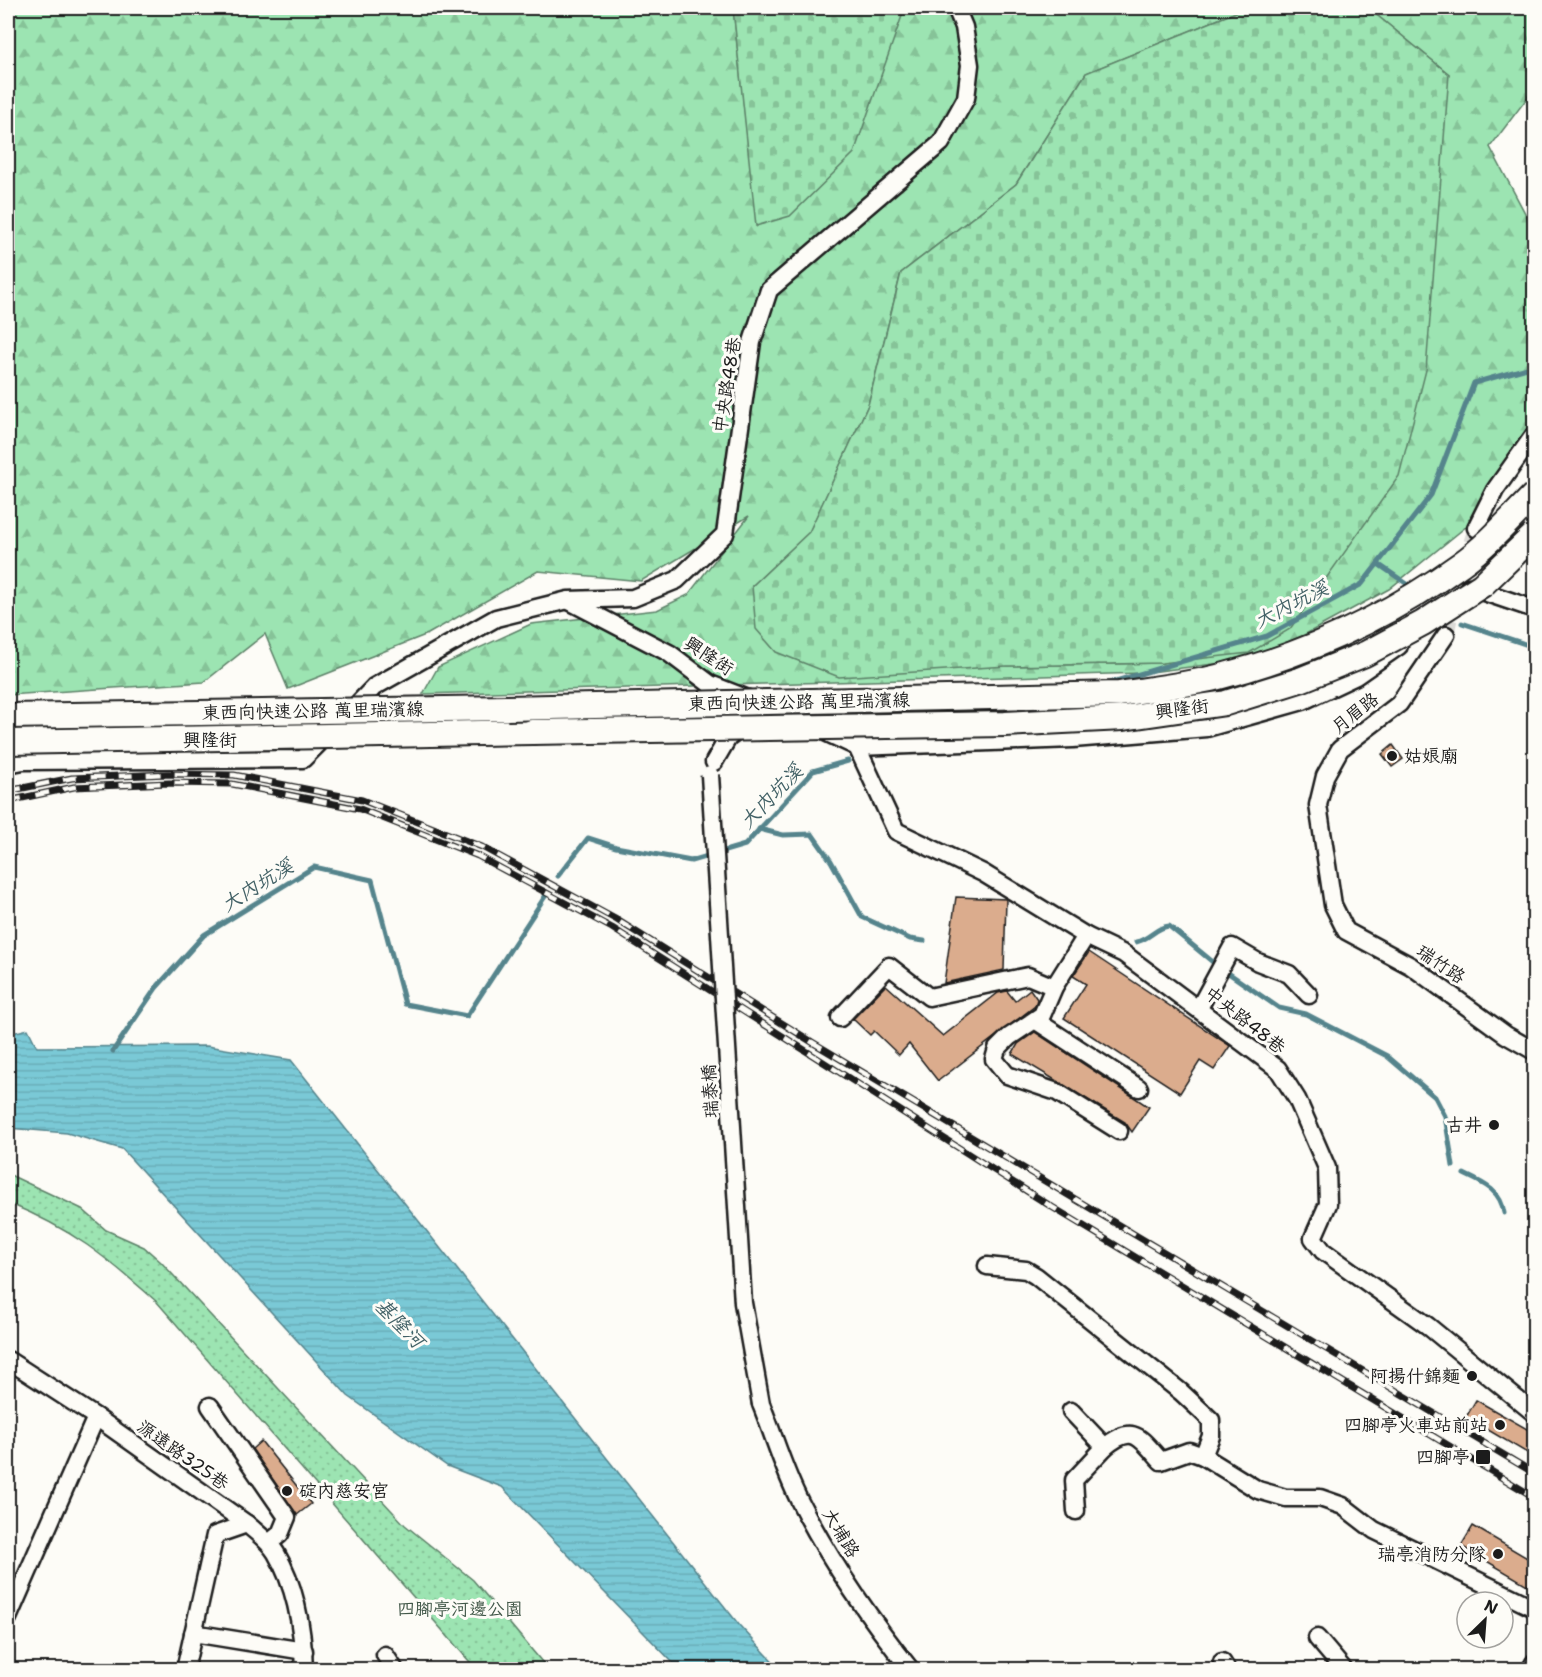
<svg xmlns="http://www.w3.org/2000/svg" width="1542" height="1677" viewBox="0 0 1542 1677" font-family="'Shantell Sans','LXGW WenKai TC',sans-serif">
	<defs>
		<pattern id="green-dots" width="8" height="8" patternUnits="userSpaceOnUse" patternTransform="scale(1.5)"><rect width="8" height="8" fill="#9ce4b2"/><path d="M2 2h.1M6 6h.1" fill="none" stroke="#86c398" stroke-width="1.8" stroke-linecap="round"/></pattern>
		<pattern id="forest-firs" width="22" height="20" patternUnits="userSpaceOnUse" patternTransform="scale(1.5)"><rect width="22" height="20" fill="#9ce4b2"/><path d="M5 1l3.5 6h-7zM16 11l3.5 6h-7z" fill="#86c398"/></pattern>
		<pattern id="cemetery-stones" width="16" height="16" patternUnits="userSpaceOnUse" patternTransform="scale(1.5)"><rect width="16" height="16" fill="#9ce4b2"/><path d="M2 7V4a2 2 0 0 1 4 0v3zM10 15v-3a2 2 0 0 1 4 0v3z" fill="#86c398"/></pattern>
		<pattern id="water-rules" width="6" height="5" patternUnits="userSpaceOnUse" patternTransform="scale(1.5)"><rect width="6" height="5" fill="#7ac9d6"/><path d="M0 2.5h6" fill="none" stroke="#69acb7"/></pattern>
	</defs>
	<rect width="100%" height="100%" fill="#fdfcf7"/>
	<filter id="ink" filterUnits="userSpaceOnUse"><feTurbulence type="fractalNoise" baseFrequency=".0167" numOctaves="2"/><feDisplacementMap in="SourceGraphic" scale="12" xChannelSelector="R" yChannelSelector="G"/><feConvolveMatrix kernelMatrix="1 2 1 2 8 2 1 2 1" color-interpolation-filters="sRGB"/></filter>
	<g filter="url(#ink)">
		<path fill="url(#green-dots)" stroke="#5c8067" stroke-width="1.5" d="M8,1174L82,1209L106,1230L144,1247L161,1262L405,1525L473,1580L548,1669H476L157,1302C105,1256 72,1229 8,1203Z"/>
		<path fill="url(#forest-firs)" stroke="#5c8067" stroke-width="1.5" d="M8,8H733L757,226L903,10L901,8H1246L1086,73L1016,184L901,273L868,405L809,533L752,586L1007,666L1162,663L1449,74L1368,8H1534V89L1490,147L1534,230V426L1526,431L1473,521L1389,589L1304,635L1245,660L1143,673L423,694L438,667L531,624L657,610L688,595L749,516L641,581L538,571L428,634L288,689L265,634L204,682L8,695Z"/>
		<g fill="url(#cemetery-stones)" stroke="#5c8067" stroke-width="1.5">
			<path d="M733,8H901L904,10L854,153L790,216L756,226Z"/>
			<path d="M1246,8H1368L1449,74L1426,370L1399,476L1290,629L1249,653L1162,663L1007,666L839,677L776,652L756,629L752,586L809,532L868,405L901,273L1016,184L1086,73Z"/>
		</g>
		<path fill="url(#water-rules)" stroke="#54848c" stroke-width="1.5" d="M28,1029L37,1047L207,1046L291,1060L740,1626L780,1669H679L502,1487L447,1466L348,1396L122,1149L67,1133L8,1128V1034Z"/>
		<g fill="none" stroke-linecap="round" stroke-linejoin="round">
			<g stroke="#54848c" stroke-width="5">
				<path d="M1378,564L1413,588"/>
				<path d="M1462,623L1534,647"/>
				<path d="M1106,684L1267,636L1362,584L1431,495L1474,383L1534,366"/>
				<path d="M1009,713L1031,706"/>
				<path d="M759,829L783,835L812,834L831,861L862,917L910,939L924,941"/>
				<path d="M558,876L588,838L616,847L691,861L745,845L813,771L848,761"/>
				<path d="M1136,942C1150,939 1156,927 1169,926L1214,963"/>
				<path d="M1224,970L1279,1008L1306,1014L1387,1056L1435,1097L1445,1116L1453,1166"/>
				<path d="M113,1051L156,988L204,935L314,867L372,880L405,1004L467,1016L546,895"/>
				<path d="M1464,1174C1483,1183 1501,1190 1504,1213"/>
			</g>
		</g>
		<g fill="#dbac8d" stroke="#1c1c1c" stroke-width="1.5">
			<path d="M1393,745L1403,759L1392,767L1382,754Z"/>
			<path d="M956,897L1006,899L1004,970L944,983Z"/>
			<path d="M1089,952L1230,1046L1214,1070L1200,1061L1180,1093L1064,1018L1086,984L1073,976Z"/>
			<path d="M886,985L943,1036L998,993L1007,991L1015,1001L1030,989L1037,999L1035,1006L938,1081L909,1044L899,1055L874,1031L870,1035L853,1019Z"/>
			<path d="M1035,1032L1149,1107L1132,1132L1125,1122L1012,1054L1018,1044Z"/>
			<path d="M1476,1400L1534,1433V1457L1466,1417Z"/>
			<path d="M261,1441L311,1504L297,1515L252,1449Z"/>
			<path d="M1473,1526L1534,1562V1589L1461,1546Z"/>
		</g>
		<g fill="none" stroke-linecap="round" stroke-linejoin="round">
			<path stroke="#dbdad6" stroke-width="16" stroke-dasharray="16 8" stroke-linecap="butt" d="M1446,635L1454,598L1476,528"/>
			<defs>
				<g id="minor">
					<path d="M1476,528L1495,490L1534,435"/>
					<path d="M1469,587L1534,609"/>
					<path d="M569,601L669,653L710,684L787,714L857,747L1073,739L1207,728L1303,701L1356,676L1399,646"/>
					<path d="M1446,635L1399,704L1340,749L1325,776L1318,805L1333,905L1346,931L1411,966L1506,1035L1534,1051"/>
					<path d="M349,713L374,687L496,618L568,600L633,598L677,580L725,534L752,342L769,290L941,143L966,98L970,65L964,27L956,8"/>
					<path d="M857,747L896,831L983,873L1086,936L1124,954L1278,1069L1297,1099L1327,1168L1328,1204L1313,1238L1323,1251L1428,1326L1534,1413"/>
					<path d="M714,762L728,738L744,727"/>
					<path d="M8,764L23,761L303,759L328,734"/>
					<path d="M1086,936L1054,987L1042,1015L1009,1037L997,1049L994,1059L1007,1075L1057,1092L1119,1131"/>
					<path d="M1199,1008L1232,947L1258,962L1289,974L1309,995"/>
					<path d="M840,1018L889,966L929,997L1028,976L1054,987"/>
					<path d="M1035,1020L1139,1088"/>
					<path d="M987,1266L1026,1270L1036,1276L1181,1392L1211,1420V1436L1203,1456L1258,1490L1286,1498H1320L1343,1506L1374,1530L1534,1608"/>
					<path d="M8,1360L96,1417L247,1524C257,1533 269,1541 276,1553C296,1587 303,1631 304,1670"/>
					<path d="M761,1404C774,1436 784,1471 800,1502C830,1561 870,1619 911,1670"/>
					<path d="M210,1406L287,1517L280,1534L269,1543"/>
					<path d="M1071,1411L1105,1447C1134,1423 1140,1438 1161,1461L1189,1451L1203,1456"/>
					<path d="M1076,1511L1074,1480L1105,1447"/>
					<path d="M8,1618L96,1417"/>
					<path d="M193,1633L304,1651"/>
					<path d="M1317,1638L1344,1670"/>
					<path d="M385,1655L395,1670"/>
					<path d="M1222,1662L1227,1670"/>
					<path d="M185,1670L215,1535L247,1524"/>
					<path d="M1530,1670L1534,1663"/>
				</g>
				<g id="highway">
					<path d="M383,710L507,708"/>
					<path d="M382,735L532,732"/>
				</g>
			</defs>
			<use href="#minor" stroke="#1c1c1c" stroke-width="21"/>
			<use href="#highway" stroke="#1c1c1c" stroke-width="28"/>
			<use href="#minor" stroke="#fdfcf7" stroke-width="16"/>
			<use href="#highway" stroke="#fdfcf7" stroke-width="24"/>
			<defs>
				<g id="rail">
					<path d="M8,791L72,778L168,774L234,775L362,800L482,847L617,920L812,1042L1534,1473"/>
					<path d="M8,801L74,787L169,783L232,784L360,809L478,856L612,928L1052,1207L1534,1497"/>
				</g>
			</defs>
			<use href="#rail" stroke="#1c1c1c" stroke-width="7"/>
			<use href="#rail" stroke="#fdfcf7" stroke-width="4.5" stroke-dasharray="14" stroke-linecap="butt"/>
			<defs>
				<path id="minor-bridge" d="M710,775L743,1303L761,1404"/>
				<g id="highway-bridge">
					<path d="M507,708L1119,694C1152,689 1186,685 1218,677C1305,655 1389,616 1461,564C1488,545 1511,518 1534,495"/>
					<path d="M8,716L383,710"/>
					<path d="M532,732L1005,724L1123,718L1226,703L1300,680L1365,654L1423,623L1482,585L1534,535"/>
					<path d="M8,742L382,735"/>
				</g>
			</defs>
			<use href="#minor-bridge" stroke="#1c1c1c" stroke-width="21" stroke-linecap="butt"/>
			<use href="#highway-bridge" stroke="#1c1c1c" stroke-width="28" stroke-linecap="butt"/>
			<use href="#minor-bridge" stroke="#fdfcf7" stroke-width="16"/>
			<use href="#highway-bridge" stroke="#fdfcf7" stroke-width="24"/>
		</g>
	</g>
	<g fill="#1c1c1c" stroke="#fdfcf7" stroke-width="2">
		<circle cx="1392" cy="756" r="6"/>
		<circle cx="1494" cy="1125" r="6"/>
		<circle cx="1472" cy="1376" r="6"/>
		<circle cx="1500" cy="1425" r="6"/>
		<rect x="1475" y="1449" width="16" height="16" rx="3"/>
		<circle cx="287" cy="1491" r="6"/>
		<circle cx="1498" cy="1554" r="6"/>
	</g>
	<g text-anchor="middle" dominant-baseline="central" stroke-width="6" stroke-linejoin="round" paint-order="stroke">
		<g font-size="18" fill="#1c1c1c" stroke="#fdfcf7">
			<text transform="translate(727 385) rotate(-81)">中央路48巷</text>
			<text transform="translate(709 656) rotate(33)">興隆街</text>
			<text transform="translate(799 702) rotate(-1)">東西向快速公路 萬里瑞濱線</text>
			<text transform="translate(1182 709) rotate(-7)">興隆街</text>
			<text transform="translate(313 711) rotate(-1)">東西向快速公路 萬里瑞濱線</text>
			<text transform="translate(1355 713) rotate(-38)">月眉路</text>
			<text x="210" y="740">興隆街</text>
			<text transform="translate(1441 964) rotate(34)">瑞竹路</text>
			<text transform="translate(1245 1020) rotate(38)">中央路48巷</text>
			<text transform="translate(710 1091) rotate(-93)">瑞泰橋</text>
			<text transform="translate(183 1455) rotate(35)">源遠路325巷</text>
			<text transform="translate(841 1533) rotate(59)">大埔路</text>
		</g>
		<g font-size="18" fill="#1c1c1c" stroke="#fdfcf7" text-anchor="end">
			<text x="1404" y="756" text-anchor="start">姑娘廟</text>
			<text x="1482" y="1125">古井</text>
			<text x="1460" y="1376">阿揚什錦麵</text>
			<text x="1488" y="1425">四腳亭火車站前站</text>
			<text x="1470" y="1457">四腳亭</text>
			<text x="299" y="1491" text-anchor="start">碇內慈安宮</text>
			<text x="1486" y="1554">瑞亭消防分隊</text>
		</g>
		<g font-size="18" fill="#425849" stroke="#fdfcf7">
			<text x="460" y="1609">四腳亭河邊公園</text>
		</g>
		<g font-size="20" font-style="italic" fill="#426166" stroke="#fdfcf7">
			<text transform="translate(1291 604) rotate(-27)">大內坑溪</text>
			<text transform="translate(771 796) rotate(-46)">大內坑溪</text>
			<text transform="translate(257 885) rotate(-32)">大內坑溪</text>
			<text transform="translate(400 1323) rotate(46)">基隆河</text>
		</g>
	</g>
	<rect width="1542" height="1677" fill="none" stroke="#fdfcf7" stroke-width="30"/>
	<rect x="15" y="15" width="1512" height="1647" fill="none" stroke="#1c1c1c" stroke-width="2" filter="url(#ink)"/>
	<g transform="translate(1485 1620) rotate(25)"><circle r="28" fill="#fdfcf7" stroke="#a3a29f" stroke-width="1.5"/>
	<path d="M0-4.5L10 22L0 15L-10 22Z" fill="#1c1c1c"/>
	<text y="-9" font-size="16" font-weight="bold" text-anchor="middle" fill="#1c1c1c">N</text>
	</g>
</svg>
